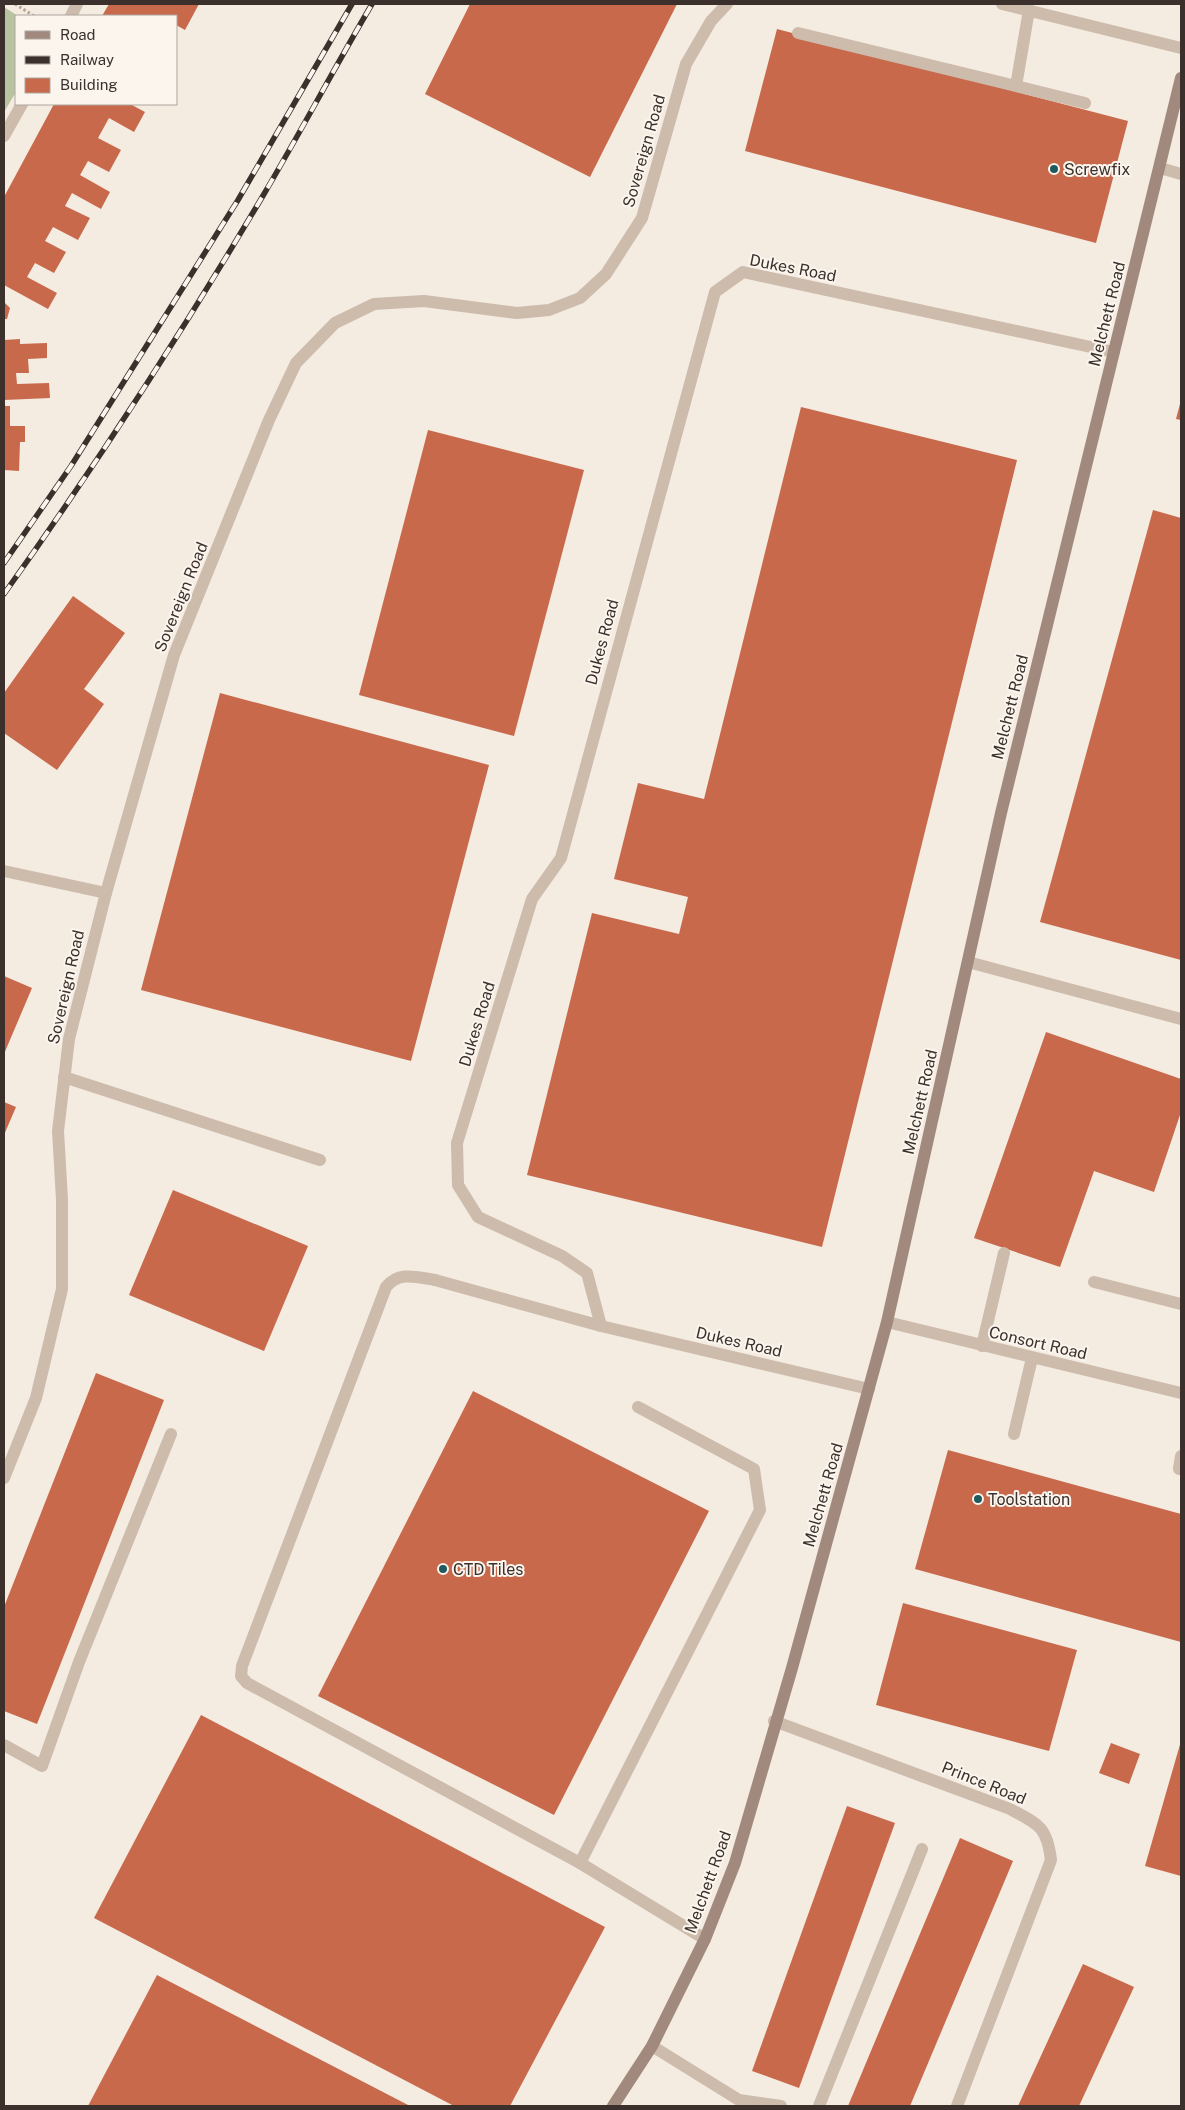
<svg xmlns="http://www.w3.org/2000/svg" width="1185" height="2110" viewBox="0 0 1185 2110" font-family="'Public Sans',sans-serif">
	<rect width="100%" height="100%" fill="#f4ebe1"/>
	<path fill="#b8c4a0" d="M4,7L18,16L16,92L4,112Z"/>
	<g fill="#c8694b">
		<path d="M109,4H199L185,30L176,25V16H102Z"/>
		<path d="M470,4H677L590,177L425,94Z"/>
		<path d="M777,29L1128,121L1096,243L745,151Z"/>
		<path d="M54,104H130L145,112L134,132L109,118L98,138L121,150L109,172L88,161L80,175L110,192L101,209L72,193L65,206L90,218L78,240L53,227L45,241L66,252L54,273L35,263L27,277L57,293L48,309L4,285V197Z"/>
		<path d="M4,302L10,308L7,319H4Z"/>
		<path d="M20,339V344L47,343V358L28,359L29,373H16L17,384L49,383L50,398L4,400V340Z"/>
		<path d="M1181,400V420L1176,419Z"/>
		<path d="M4,406H10V426H25V442H20L19,471L4,470Z"/>
		<path d="M801,407L1017,460L822,1247L527,1175L592,913L679,934L688,897L614,879L638,783L704,799Z"/>
		<path d="M428,430L584,470L514,736L359,695Z"/>
		<path d="M1153,510L1181,518V960L1040,922Z"/>
		<path d="M73,596L125,633L84,689L104,704L57,770L4,733V693Z"/>
		<path d="M220,693L489,765L411,1061L141,990Z"/>
		<path d="M4,976L32,988L4,1054Z"/>
		<path d="M1046,1032L1181,1079V1112L1154,1192L1094,1171L1060,1267L974,1238Z"/>
		<path d="M4,1102L16,1107L4,1135Z"/>
		<path d="M173,1190L308,1246L264,1351L129,1295Z"/>
		<path d="M96,1373L164,1400L37,1724L4,1711V1607Z"/>
		<path d="M473,1391L709,1511L554,1815L318,1696Z"/>
		<path d="M948,1450L1181,1514V1642L915,1569Z"/>
		<path d="M903,1603L1077,1650L1049,1751L876,1705Z"/>
		<path d="M201,1715L605,1927L510,2106H454L94,1918Z"/>
		<path d="M1181,1741V1876L1145,1866Z"/>
		<path d="M1111,1743L1140,1754L1129,1784L1099,1773Z"/>
		<path d="M847,1806L895,1823L799,2088L752,2071Z"/>
		<path d="M960,1838L1013,1861L910,2106H848Z"/>
		<path d="M1083,1964L1134,1987L1079,2106H1018Z"/>
		<path d="M157,1975L410,2106H88Z"/>
	</g>
	<g fill="none" stroke-linecap="round" stroke-linejoin="round">
		<path stroke="#b9a596" stroke-width="3" stroke-dasharray="2.5 2.5" stroke-linecap="butt" d="M15,4L34,16"/>
		<g stroke="#cdbbac" stroke-width="12">
			<path d="M798,33L1016,86L1029,10"/>
			<path d="M1016,86L1085,103"/>
			<path d="M968,962L1181,1019"/>
			<path d="M64,1077L320,1160"/>
			<path d="M435,1280C416,1277 399,1271 386,1287L242,1666L241,1676L247,1683L580,1863"/>
			<path d="M1094,1282L1181,1304"/>
			<path d="M982,1346L1004,1253"/>
			<path d="M638,1407L754,1469L760,1510L580,1863L705,1939"/>
			<path d="M1014,1434L1032,1358"/>
			<path d="M4,1745L42,1766L79,1662L171,1434"/>
			<path d="M652,2046L739,2100L781,2106"/>
			<path d="M819,2106L922,1849"/>
		</g>
		<g stroke="#cdbbac" stroke-width="12">
			<path d="M1002,4L1181,48"/>
			<path d="M71,16L77,4"/>
			<path d="M4,136L22,104"/>
			<path d="M1160,168L1181,174"/>
			<path d="M4,871L106,893"/>
			<path d="M435,1280L601,1326L869,1389"/>
			<path d="M887,1322L1181,1393"/>
			<path d="M601,1326L587,1273L562,1256L478,1217L458,1185L457,1143L532,899L561,858L715,292L743,272L1114,352"/>
			<path d="M1179,1469L1181,1456"/>
			<path d="M4,1478L36,1398L62,1289V1200L58,1131L69,1039L106,893L174,655L269,420L296,363L335,323L374,304L424,301L517,313L549,310L580,298L606,274L642,218L686,64L711,21L727,4"/>
			<path d="M774,1721L1010,1809C1038,1824 1047,1826 1051,1860L957,2106"/>
		</g>
		<path stroke="#a18a7d" stroke-width="12" d="M613,2106L652,2046L705,1939L735,1863L792,1668L887,1322L1001,813L1181,78"/>
		<defs>
			<g id="rail">
				<path d="M4,563L71,466L238,200L352,4"/>
				<path d="M4,594C96,465 183,331 264,194C301,131 335,67 372,4"/>
			</g>
		</defs>
		<use href="#rail" stroke="#3b302b" stroke-width="5.5"/>
		<use href="#rail" stroke="#fbf5ee" stroke-width="4" stroke-dasharray="11" stroke-linecap="butt"/>
	</g>
	<g fill="#1f5a5e" stroke="#fbf5ee" stroke-width="2">
		<circle cx="1054" cy="169" r="5"/>
		<circle cx="978" cy="1499" r="5"/>
		<circle cx="443" cy="1569" r="5"/>
	</g>
	<g text-anchor="middle" dominant-baseline="central" stroke-width="4" stroke-linejoin="round" paint-order="stroke">
		<g font-size="16" fill="#3b302b" stroke="#fbf5ee">
			<text transform="translate(644 151) rotate(-74)">Sovereign Road</text>
			<text transform="translate(793 268) rotate(11)">Dukes Road</text>
			<text transform="translate(1107 314) rotate(-76)">Melchett Road</text>
			<text transform="translate(181 597) rotate(-68)">Sovereign Road</text>
			<text transform="translate(602 642) rotate(-75)">Dukes Road</text>
			<text transform="translate(1010 707) rotate(-76)">Melchett Road</text>
			<text transform="translate(66 987) rotate(-77)">Sovereign Road</text>
			<text transform="translate(477 1024) rotate(-73)">Dukes Road</text>
			<text transform="translate(920 1102) rotate(-77)">Melchett Road</text>
			<text transform="translate(739 1342) rotate(13)">Dukes Road</text>
			<text transform="translate(1038 1343) rotate(13)">Consort Road</text>
			<text transform="translate(823 1495) rotate(-74)">Melchett Road</text>
			<text transform="translate(984 1783) rotate(22)">Prince Road</text>
			<text transform="translate(708 1882) rotate(-70)">Melchett Road</text>
		</g>
		<g font-size="16" fill="#3b302b" stroke="#fbf5ee" text-anchor="start">
			<text x="1064" y="169">Screwfix</text>
			<text x="988" y="1499">Toolstation</text>
			<text x="453" y="1569">CTD Tiles</text>
		</g>
	</g>
	<rect width="1185" height="2110" fill="none" stroke="#3b302b" stroke-width="10"/>
	<rect x="15" y="15" width="162" height="90" fill="#fbf5ee" stroke="#aea6a0"/>
	<rect x="25" y="31" width="25" height="8" fill="#a18a7d" stroke="#aea6a0"/>
	<text x="60" y="40" font-size="15" fill="#3b302b">Road</text>
	<rect x="25" y="56" width="25" height="8" fill="#3b302b" stroke="#aea6a0"/>
	<text x="60" y="65" font-size="15" fill="#3b302b">Railway</text>
	<rect x="25" y="78" width="25" height="15" fill="#c8694b" stroke="#aea6a0"/>
	<text x="60" y="90" font-size="15" fill="#3b302b">Building</text>
</svg>
